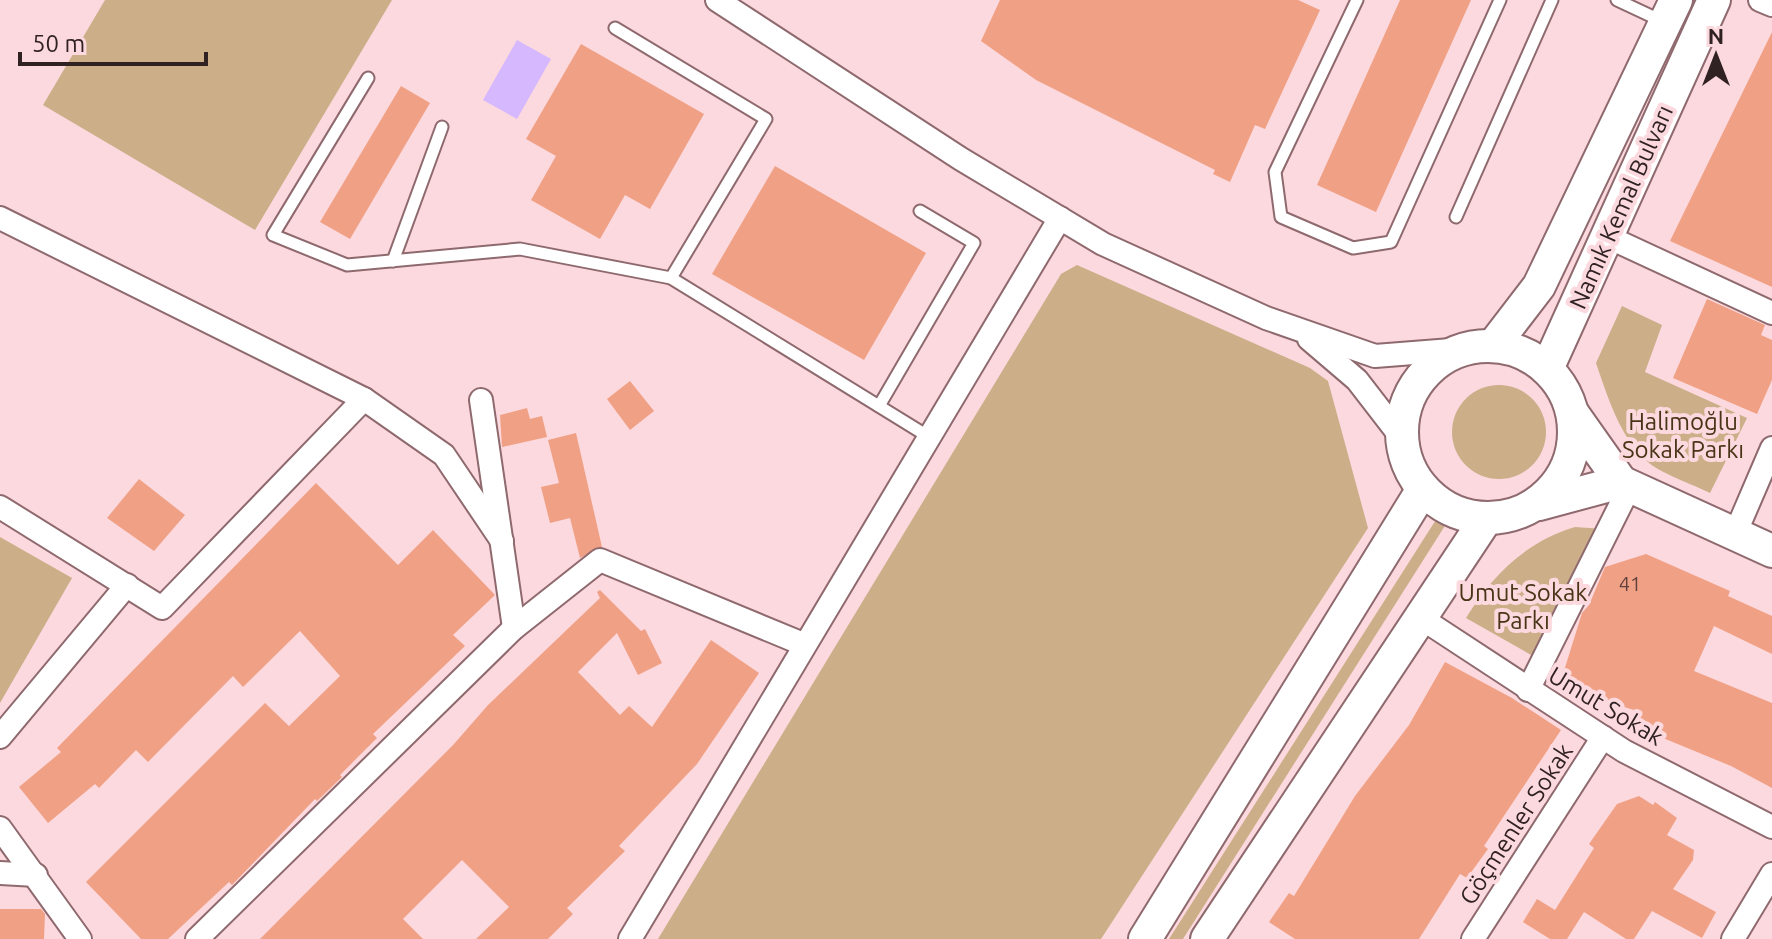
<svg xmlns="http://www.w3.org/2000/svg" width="1772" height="939" viewBox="0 0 1772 939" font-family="Ubuntu,sans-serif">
	<rect width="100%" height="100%" fill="#fcd9de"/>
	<g fill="#ccae88">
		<path d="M105,0H392L255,230L43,105Z"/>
		<path d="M1077,265L1310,368L1328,381L1368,528L1101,939H658L1061,274Z"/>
		<path d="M1622,306L1662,325L1645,372L1747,418L1710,493C1692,484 1670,477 1653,466C1622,444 1608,398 1596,363Z"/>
		<circle cx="1499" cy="432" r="47"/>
		<path d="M1439,515L1448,521L1183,939H1169Z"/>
		<path d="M1575,527L1604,529L1540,660L1466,618C1491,576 1527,541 1575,527Z"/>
		<path d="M0,537L72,578L0,703Z"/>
	</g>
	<path fill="#d6b8fe" d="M517,40L551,59L517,119L483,100Z"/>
	<g fill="#f0a185">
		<path d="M1000,0H1298L1320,10L1265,129L1255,125L1230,182L1213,174L1215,170L1036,80L981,41Z"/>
		<path d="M1400,0H1471L1376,212L1317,185Z"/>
		<path d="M1772,32V287L1670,241Z"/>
		<path d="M581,44L704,114L650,209L625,195L600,239L531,200L556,156L526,139Z"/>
		<path d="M401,86L430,103L350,239L320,222Z"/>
		<path d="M775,166L926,253L864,360L712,274Z"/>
		<path d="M1707,299L1765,325L1761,335L1772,340V380L1757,414L1673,378Z"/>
		<path d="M630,381L654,411L630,430L607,399Z"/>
		<path d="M527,408L530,419L542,416L547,437L502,447L500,415Z"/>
		<path d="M576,433L602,547L580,558L570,518L550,523L541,487L559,483L548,440Z"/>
		<path d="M139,479L185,515L154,551L107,518Z"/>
		<path d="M316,483L398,565L433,530L495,595L453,635L465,646L373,734L377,738L340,775L342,777L317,801L315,799L232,885L229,882L168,939H141L86,882L265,703L289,726L340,676L300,631L243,687L233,676L148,762L136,750L99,788L95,784L48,823L19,787L61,752L57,748Z"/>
		<path d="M1646,554L1730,591L1728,596L1772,616V654L1714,626L1694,671L1772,703V788L1731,766L1629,724L1634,710L1559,687L1582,613L1589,605L1605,567Z"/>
		<path d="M600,590L641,631L645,629L662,663L638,675L617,633L578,672L620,715L629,706L652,727L711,640L759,673L697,764L619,846L625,851L567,908L573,914L548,939H476L509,907L462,860L403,919L423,939H260L454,744L488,705L600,598L597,592Z"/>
		<path d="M1445,662L1512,698L1561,730L1484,846L1488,849L1467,878L1460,874L1419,939H1295L1269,922L1289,893L1294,896L1355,796L1409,725Z"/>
		<path d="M1639,796L1653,805L1655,802L1677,818L1667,835L1694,850L1693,860L1673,889L1716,912L1702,938L1652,911L1634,939H1626L1584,912L1567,939H1550L1523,922L1537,899L1555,910L1594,848L1589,844L1617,804Z"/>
		<path d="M0,909H41L45,914L44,939H0Z"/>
	</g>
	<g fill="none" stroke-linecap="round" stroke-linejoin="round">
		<defs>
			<g id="lane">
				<path d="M1357,0L1275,172L1281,217L1353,248L1391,242L1500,0"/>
				<path d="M1617,0L1664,22"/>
				<path d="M615,28L766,119L671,278L929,437"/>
				<path d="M368,78L273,235L347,265L520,249L671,278"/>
				<path d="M1456,217L1552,0"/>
				<path d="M393,261L442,127"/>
				<path d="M879,406L974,243L920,211"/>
			</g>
			<g id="street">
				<path d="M717,0L961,159L1103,244L1266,318L1375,356L1464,349"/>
				<path d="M1760,0L1772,5"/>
				<path d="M0,218L364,399"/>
				<path d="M1608,237L1772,313"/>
				<path d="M1309,339L1357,380L1401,437"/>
				<path d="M481,400L514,628"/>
				<path d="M0,507L162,608L364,399L444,455L502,541"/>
				<path d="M1735,534L1772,448"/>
				<path d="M1421,618L1624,751L1772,827"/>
				<path d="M1528,690L1630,486"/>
				<path d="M0,737L127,585"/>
				<path d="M0,828L80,939"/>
				<path d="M0,873L36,875"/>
				<path d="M197,939L514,628L600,560L803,644"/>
				<path d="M630,939L1060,218"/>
				<path d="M1473,939L1603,737"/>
				<path d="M1733,939L1772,874"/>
			</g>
			<g id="secondary">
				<circle cx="1488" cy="432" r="86"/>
				<path d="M1493,346L1539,286L1676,0"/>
				<path d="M1547,369L1714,0"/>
				<path d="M1573,414L1621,482"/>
				<path d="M1621,482L1772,551"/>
				<path d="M1539,504L1621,482"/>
				<path d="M1145,939L1423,489"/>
				<path d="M1207,939L1486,519"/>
			</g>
		</defs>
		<use href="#lane" stroke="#8e696e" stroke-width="15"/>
		<use href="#street" stroke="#8e696e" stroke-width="26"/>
		<use href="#secondary" stroke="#8e696e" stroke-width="36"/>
		<use href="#lane" stroke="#fff" stroke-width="11"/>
		<use href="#street" stroke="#fff" stroke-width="22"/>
		<use href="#secondary" stroke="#fff" stroke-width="32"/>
	</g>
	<g text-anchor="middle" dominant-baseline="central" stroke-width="8" stroke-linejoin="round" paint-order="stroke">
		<g font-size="20" fill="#60413c">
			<text x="1630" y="583">41</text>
		</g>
		<g font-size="24" fill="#302123" stroke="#fcd9de">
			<text transform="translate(1621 207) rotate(-66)">Namık Kemal Bulvarı</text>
			<text transform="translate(1606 706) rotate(31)">Umut Sokak</text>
			<text transform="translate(1516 824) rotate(-57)">Göçmenler Sokak</text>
		</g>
		<g font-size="24" fill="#493417" stroke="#fcd9de">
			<text x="1683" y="421">Halimoğlu<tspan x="1683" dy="28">Sokak Parkı</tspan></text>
			<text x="1523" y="592">Umut Sokak<tspan x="1523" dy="28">Parkı</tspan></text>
		</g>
	</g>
	<g transform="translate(1716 56)" stroke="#fcd9de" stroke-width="6" paint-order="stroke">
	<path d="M0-6L14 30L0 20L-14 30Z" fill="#302123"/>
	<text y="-12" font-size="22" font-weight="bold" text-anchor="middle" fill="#302123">N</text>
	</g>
	<path d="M20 52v12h186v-12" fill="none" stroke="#302123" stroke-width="4"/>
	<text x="32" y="52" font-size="24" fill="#302123" stroke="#fcd9de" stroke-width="6" paint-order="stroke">50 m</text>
</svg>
